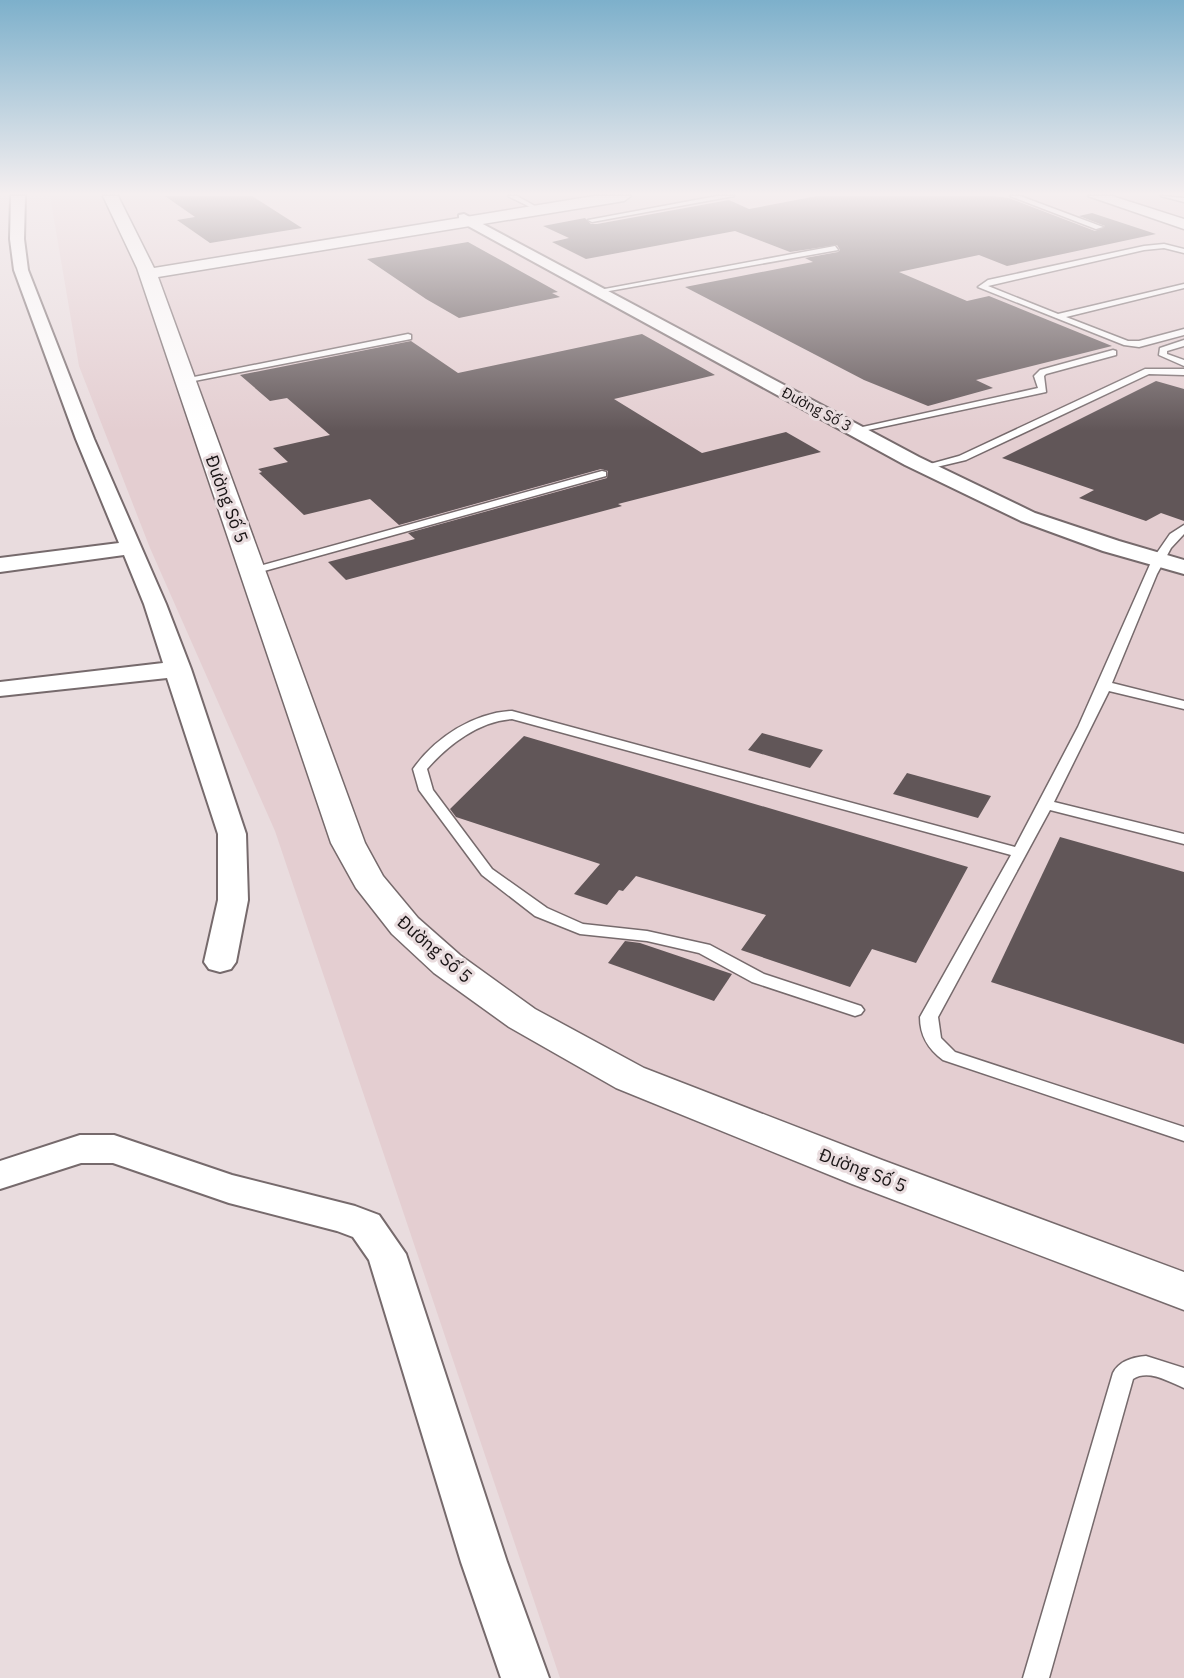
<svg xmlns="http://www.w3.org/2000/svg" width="1184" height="1678" viewBox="0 0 1184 1678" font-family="'IBM Plex Sans',sans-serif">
	<rect width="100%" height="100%" fill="#e9dcde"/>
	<path fill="#e4ced1" d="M50,196H1184V1678H560L275,831L150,548L79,366Z"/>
	<g fill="#615658">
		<path d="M165,196H252L302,228L210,243L177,220L195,217Z"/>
		<path d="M817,196H994L1009,198L1095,231L1105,226L1079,216L1092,213L1156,234L1007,266L979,255L899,272L967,301L989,296L1112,346L976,380L993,388L928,406L864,380L685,287L813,262L805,258L838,252L840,250L837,245L790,252L735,231L586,259L552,242L569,238L543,226L585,218L591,224H597L729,200L749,209Z"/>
		<path d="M468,242L558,292L552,293L560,297L459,318L426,299L367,259Z"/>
		<path d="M642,334L715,375L614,399L702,453L786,432L821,452L618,504L622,506L346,580L328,562L415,539L408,533L607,478L608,471L601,469L399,525L370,499L304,515L259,473L262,472L258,469L288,462L273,448L330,435L287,398L270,401L240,375L411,341L458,373Z"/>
		<path d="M1156,381L1184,389V521L1161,513L1146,521L1079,498L1094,490L1002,458Z"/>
		<path d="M762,733L823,750L810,768L748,750Z"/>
		<path d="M524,736L789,814L968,867L916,963L872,949L850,987L741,950L766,915L636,876L623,891L619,890L607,905L574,894L600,864L456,817L450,809Z"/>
		<path d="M907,773L991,796L978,818L893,794Z"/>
		<path d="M1060,837L1184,872V1044L991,982Z"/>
		<path d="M625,941L640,943L732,974L714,1001L608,963Z"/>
	</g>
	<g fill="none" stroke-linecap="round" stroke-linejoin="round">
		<defs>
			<g id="lane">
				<path d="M508,196H517L535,206L530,207Z"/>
				<path d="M717,196H734L592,222L588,220Z"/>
				<path d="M1010,196H1020L1103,227L1096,229Z"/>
				<path d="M1161,196L1184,198V202Z"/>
				<path d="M1164,244L1184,249V253L1164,248L1144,250L988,286L1058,314L1184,284V288L1066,317L1128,341H1139L1184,329V335L1139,347L1124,345L978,287L988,280L1144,246Z"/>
				<path d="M835,246L838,250L598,293L594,291Z"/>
				<path d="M408,334L411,335V339L184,383L179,380Z"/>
				<path d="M1184,340V346L1167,351V354L1184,360V366L1159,355L1160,348Z"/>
				<path d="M1113,350L1116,351V355L1046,374L1044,376L1046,392L854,433L849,430L1038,388L1034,376L1040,370Z"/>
				<path d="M1145,369H1184V375L1149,374L966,460L924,470L919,467L959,456Z"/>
				<path d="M602,471L606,472V476L257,573H249L247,571L249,569Z"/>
				<path d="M1184,525V534L1171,548L1157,574L1112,683L1184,701V709L1109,691L1054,802L1184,834V844L1050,810L938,1017L941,1038L955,1052L1184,1127V1141L943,1060C928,1049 920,1036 920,1017L1011,855L512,719C479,721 448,745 427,769L433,790L492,869L547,908L583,924L647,931L710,945L764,974L861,1006L864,1010L861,1014L855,1016L752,982L699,953L647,941L580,934L535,916L482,875L419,790L413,769C435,738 473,713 512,711L1015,847L1078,727L1152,560L1170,534Z"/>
				<path d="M1146,1356L1184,1368V1388C1169,1382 1149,1369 1133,1379L1049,1678H1023L1113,1373C1119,1361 1133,1357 1146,1356Z"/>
			</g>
			<g id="street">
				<path d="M11,196H25L24,239L28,270L94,439L166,604L191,669L246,834L248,900L236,962L231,969L220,972L209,969L204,962L218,900V834L167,678L0,696V682L163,663L144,604L124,555L0,572V558L119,543L76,439L14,270L10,239Z"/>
				<path d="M464,214L919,457L1035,513L1119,541L1184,560V574L1103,551L1021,521L905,465L459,221V215Z"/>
				<path d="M80,1135H114L232,1175L355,1206L379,1215L406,1254L507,1562L549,1678H501L461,1562L369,1260L353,1237L337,1231L229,1203L113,1163H81L0,1189V1161Z"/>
			</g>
			<g id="secondary">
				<path d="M103,196H118L154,268L594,196H631L624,201L158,277L365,843L383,876L418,918L460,955L535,1009L644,1068L882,1160L1184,1272V1310L852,1184L616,1088L509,1027L434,973L392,934L356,888L331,843L137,268Z"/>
				<path d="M1088,196H1112L1184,219V229Z"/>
			</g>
		</defs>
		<use href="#lane" stroke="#766a6c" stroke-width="3"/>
		<use href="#street" stroke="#766a6c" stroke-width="4"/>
		<use href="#secondary" stroke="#766a6c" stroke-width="3"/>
		<use href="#lane" fill="#fff" fill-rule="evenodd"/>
		<use href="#street" fill="#fff" fill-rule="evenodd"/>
		<use href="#secondary" fill="#fff" fill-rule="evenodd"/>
	</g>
	<linearGradient id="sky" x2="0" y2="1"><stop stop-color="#7db0cb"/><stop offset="0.45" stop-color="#f5eff0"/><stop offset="1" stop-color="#f5eff0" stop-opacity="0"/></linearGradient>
	<rect width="1184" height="431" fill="url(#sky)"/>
	<g text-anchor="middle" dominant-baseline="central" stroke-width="6" stroke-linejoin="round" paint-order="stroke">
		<g font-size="15" fill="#191415" stroke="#e9dcde">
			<text transform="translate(817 409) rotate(28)">Đường Số 3</text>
		</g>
		<g font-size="18" fill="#191415" stroke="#e9dcde">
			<text transform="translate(227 499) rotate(70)">Đường Số 5</text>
			<text transform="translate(435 949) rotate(41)">Đường Số 5</text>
			<text transform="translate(863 1170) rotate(21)">Đường Số 5</text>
		</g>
	</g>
</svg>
